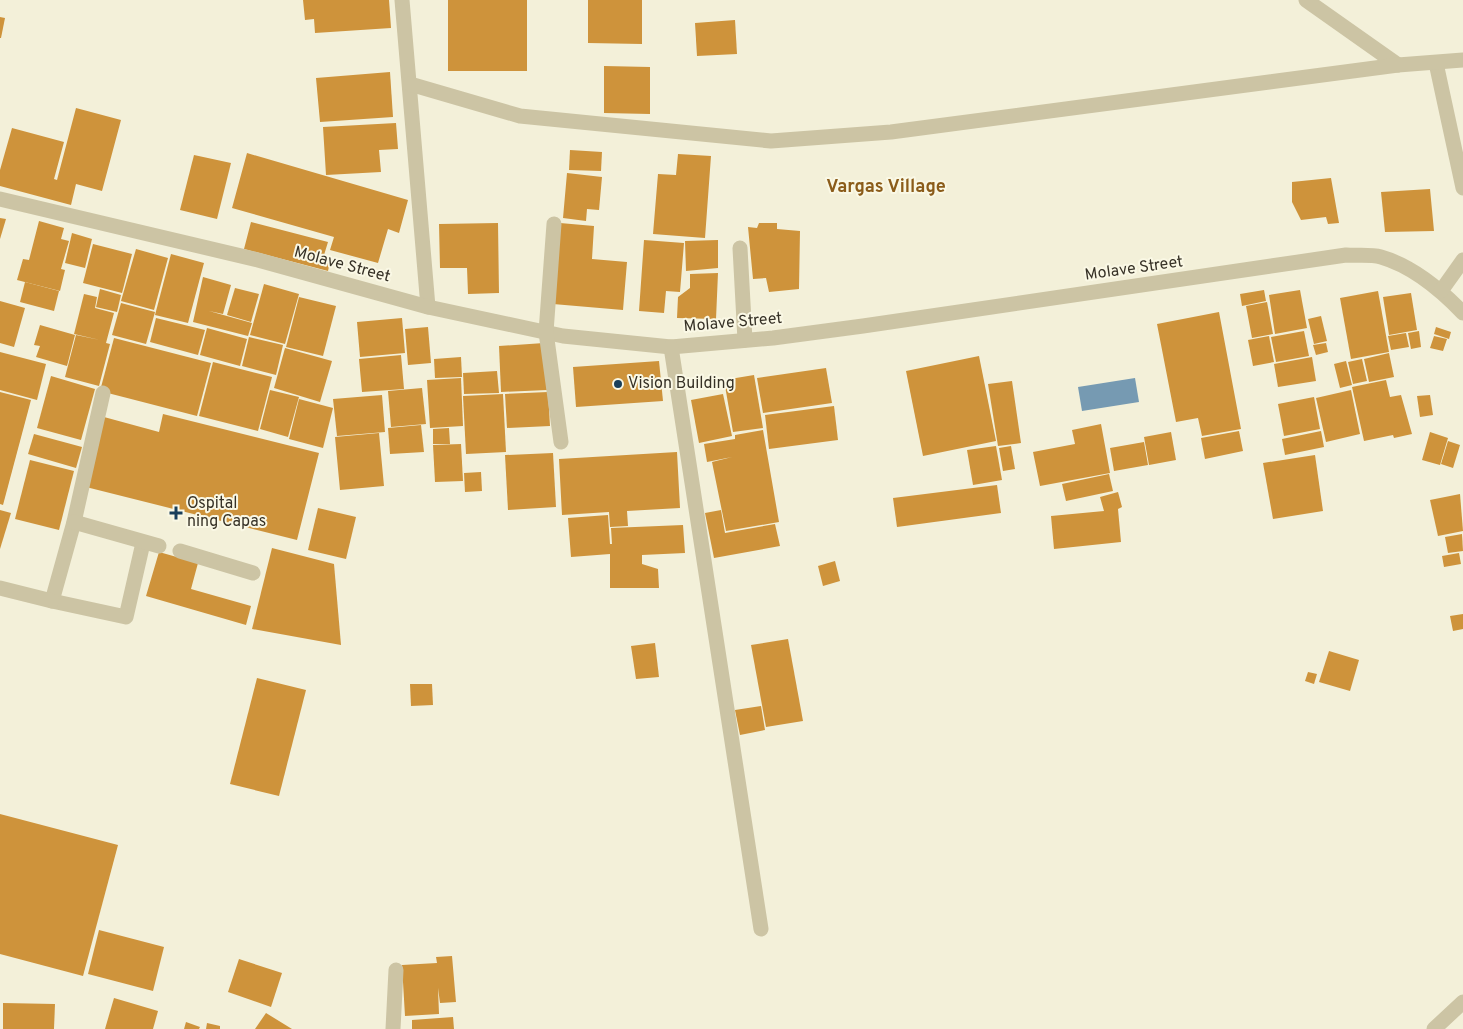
<svg xmlns="http://www.w3.org/2000/svg" width="1463" height="1029" viewBox="0 0 1463 1029" font-family="Overpass,sans-serif">
	<rect width="100%" height="100%" fill="#f3f0d9"/>
	<path fill="#769ab2" d="M1135,378L1139,402L1082,411L1078,387Z"/>
	<g fill="#ce933b">
		<path d="M303,0H389L391,28L315,33L314,19L305,20Z"/>
		<rect x="448" y="0" width="79" height="71"/>
		<path d="M588,0H642V44L588,43Z"/>
		<path d="M0,17L5,18L1,38H0Z"/>
		<path d="M735,20L737,54L697,56L695,23Z"/>
		<path d="M604,66L650,67V114L604,113Z"/>
		<path d="M390,72L393,117L320,122L316,78Z"/>
		<path d="M76,108L121,120L102,191L76,184L71,205L0,186V170L12,128L64,142L54,179L57,180Z"/>
		<path d="M396,123L398,149L379,150L381,172L326,175L323,127Z"/>
		<path d="M570,150L602,152L601,171L569,170Z"/>
		<path d="M247,153L408,200L399,233L388,229L378,263L330,250L334,237L232,208Z"/>
		<path d="M678,154L711,156L705,238L653,234L658,174L676,175Z"/>
		<path d="M194,155L231,163L217,219L180,210Z"/>
		<path d="M567,173L602,177L599,210L587,209L586,221L563,218Z"/>
		<path d="M1331,178L1339,223L1328,224L1326,217L1301,220L1292,202V182Z"/>
		<path d="M1430,189L1434,231L1385,232L1381,192Z"/>
		<path d="M0,218L6,219L0,239Z"/>
		<path d="M39,221L64,228L61,239L69,241L61,269L65,270L60,291L17,280L23,259L29,260Z"/>
		<path d="M251,222L328,242L324,255L331,257L328,271L244,249Z"/>
		<path d="M498,223L499,293L468,294L467,268H440L439,224Z"/>
		<path d="M560,223L594,226L592,259L627,262L623,310L553,304Z"/>
		<path d="M759,223H777V229L800,231L799,289L769,292L766,278L753,279L748,227L757,228Z"/>
		<path d="M72,233L92,239L85,268L65,263Z"/>
		<path d="M644,240L684,243L680,292L666,291L664,313L639,311Z"/>
		<path d="M718,240V268L686,271L685,241Z"/>
		<path d="M93,244L132,254L122,293L83,283Z"/>
		<path d="M136,249L168,258L154,310L121,301Z"/>
		<path d="M171,254L204,263L188,323L155,315Z"/>
		<path d="M718,273L716,319L677,318L678,297L690,288V274Z"/>
		<path d="M203,277L231,285L223,314L209,311L252,323L248,336L193,322Z"/>
		<path d="M25,282L59,291L54,311L20,302Z"/>
		<path d="M264,284L299,294L285,344L250,335Z"/>
		<path d="M235,288L259,294L251,322L227,315Z"/>
		<path d="M100,289L121,295L117,312L96,307Z"/>
		<path d="M1264,290L1266,301L1242,306L1240,294Z"/>
		<path d="M1300,290L1307,328L1275,334L1269,295Z"/>
		<path d="M1378,291L1389,352L1351,359L1340,298Z"/>
		<path d="M1411,293L1417,330L1389,335L1383,297Z"/>
		<path d="M84,294L97,297L95,308L114,313L106,343L110,344L99,386L65,377L76,335L100,340L74,334Z"/>
		<path d="M299,297L336,306L323,356L286,347Z"/>
		<path d="M0,301L25,308L14,347L0,343Z"/>
		<path d="M1267,302L1273,334L1252,338L1246,306Z"/>
		<path d="M121,303L155,312L146,344L112,335Z"/>
		<path d="M1219,312L1241,429L1202,436L1198,418L1176,422L1157,324Z"/>
		<path d="M1321,316L1327,341L1314,344L1308,319Z"/>
		<path d="M156,318L205,330L198,355L150,342Z"/>
		<path d="M402,318L405,353L360,357L357,322Z"/>
		<path d="M40,325L75,335L67,366L36,357L40,346L34,345Z"/>
		<path d="M428,327L431,363L408,365L405,329Z"/>
		<path d="M1436,327L1451,332L1449,339L1434,334Z"/>
		<path d="M207,328L247,339L240,366L200,355Z"/>
		<path d="M1304,331L1309,356L1276,362L1271,337Z"/>
		<path d="M1419,331L1421,347L1411,349L1408,333Z"/>
		<path d="M1406,333L1409,347L1391,350L1388,336Z"/>
		<path d="M1269,336L1274,362L1253,366L1248,340Z"/>
		<path d="M1434,336L1447,339L1443,351L1430,348Z"/>
		<path d="M249,337L283,345L276,375L242,366Z"/>
		<path d="M114,338L211,363L197,416L100,391Z"/>
		<path d="M544,343L547,390L501,392L499,346Z"/>
		<path d="M1326,343L1328,352L1316,355L1313,345Z"/>
		<path d="M285,348L332,361L320,402L274,388Z"/>
		<path d="M0,352L46,364L37,400L0,390Z"/>
		<path d="M1389,353L1394,377L1369,382L1364,359Z"/>
		<path d="M401,355L404,389L362,392L359,359Z"/>
		<path d="M979,356L996,441L923,456L906,371Z"/>
		<path d="M461,357L462,377L435,378L434,359Z"/>
		<path d="M1312,357L1316,381L1278,387L1274,364Z"/>
		<path d="M1362,359L1367,381L1353,384L1348,362Z"/>
		<path d="M659,361L663,401L576,407L573,367Z"/>
		<path d="M1346,361L1352,385L1340,388L1334,364Z"/>
		<path d="M213,362L272,377L258,431L199,416Z"/>
		<path d="M826,368L832,403L763,413L757,378Z"/>
		<path d="M497,371L499,393L464,394L463,373Z"/>
		<path d="M754,375L763,428L733,432L724,380Z"/>
		<path d="M51,376L95,389L81,440L37,428Z"/>
		<path d="M461,378L463,426L430,428L427,380Z"/>
		<path d="M1386,380L1390,397L1401,395L1412,434L1394,438L1393,435L1364,441L1352,387Z"/>
		<path d="M1012,381L1021,443L998,446L988,384Z"/>
		<path d="M422,388L426,424L391,427L388,391Z"/>
		<path d="M270,390L299,397L288,437L260,429Z"/>
		<path d="M1351,390L1360,434L1326,442L1316,398Z"/>
		<path d="M0,392L31,400L3,505L0,504Z"/>
		<path d="M548,392L550,426L507,428L505,394Z"/>
		<path d="M503,394L506,452L466,454L463,396Z"/>
		<path d="M723,394L732,436L699,443L691,400Z"/>
		<path d="M382,395L385,432L337,436L333,399Z"/>
		<path d="M1430,395L1433,415L1420,417L1417,396Z"/>
		<path d="M1314,397L1320,429L1284,436L1278,404Z"/>
		<path d="M299,399L333,408L323,448L289,439Z"/>
		<path d="M834,406L838,440L769,449L765,415Z"/>
		<path d="M163,414L319,453L297,540L86,487L104,417L159,432Z"/>
		<path d="M1101,424L1110,473L1040,486L1033,452L1075,444L1072,430Z"/>
		<path d="M421,425L424,452L390,454L388,428Z"/>
		<path d="M449,428L450,444H433V429Z"/>
		<path d="M763,430L779,522L726,531L712,462L732,457L707,462L704,444L735,439V435Z"/>
		<path d="M1239,431L1243,451L1205,459L1201,438Z"/>
		<path d="M1321,431L1324,447L1285,455L1282,439Z"/>
		<path d="M1171,432L1176,460L1149,465L1144,437Z"/>
		<path d="M1430,432L1448,438L1440,465L1422,460Z"/>
		<path d="M379,433L384,486L340,490L335,437Z"/>
		<path d="M34,434L82,447L76,468L28,454Z"/>
		<path d="M1448,441L1460,445L1453,468L1441,464Z"/>
		<path d="M1144,442L1148,465L1114,471L1110,448Z"/>
		<path d="M461,444L463,481L435,482L433,445Z"/>
		<path d="M996,446L1002,480L973,485L967,450Z"/>
		<path d="M1011,446L1015,469L1003,471L999,448Z"/>
		<path d="M677,452L680,508L627,511L628,526L610,527L609,512L562,515L559,459Z"/>
		<path d="M553,453L556,507L508,510L505,455Z"/>
		<path d="M1315,455L1323,511L1273,519L1263,463Z"/>
		<path d="M30,460L74,471L59,530L15,519Z"/>
		<path d="M481,472L482,491L465,492L464,473Z"/>
		<path d="M1109,474L1113,491L1066,501L1062,484Z"/>
		<path d="M997,485L1001,513L897,527L893,498Z"/>
		<path d="M1118,492L1122,507L1118,509L1121,542L1054,549L1051,516L1104,511L1100,497Z"/>
		<path d="M1460,494L1463,531L1438,536L1430,500Z"/>
		<path d="M318,508L356,517L346,559L308,550Z"/>
		<path d="M0,510L11,513L0,549Z"/>
		<path d="M721,510L725,533L775,524L780,546L714,558L705,513Z"/>
		<path d="M608,515L610,544H612L611,528L683,525L685,553L642,555V564L658,569L659,588H610V554L571,557L568,518Z"/>
		<path d="M1462,534L1463,551L1448,553L1445,537Z"/>
		<path d="M272,548L334,564L341,645L252,629Z"/>
		<path d="M159,552L198,563L191,589L251,606L246,625L146,596Z"/>
		<path d="M1459,553L1461,564L1444,567L1442,556Z"/>
		<path d="M835,561L840,581L823,586L818,566Z"/>
		<path d="M1463,614V629L1453,631L1450,616Z"/>
		<path d="M788,639L803,721L766,727L751,645Z"/>
		<path d="M655,643L659,677L636,679L631,646Z"/>
		<path d="M1329,651L1359,660L1350,691L1319,682Z"/>
		<path d="M1308,672L1317,674L1314,684L1305,681Z"/>
		<path d="M257,678L306,690L279,796L230,784Z"/>
		<path d="M410,684H432L433,705L411,706Z"/>
		<path d="M761,706L765,730L740,735L735,710Z"/>
		<path d="M0,814L118,845L83,976L0,954Z"/>
		<path d="M99,930L164,947L153,991L88,974Z"/>
		<path d="M452,956L456,1002L440,1003L438,988L439,1014L405,1016L402,965L437,963L436,957Z"/>
		<path d="M239,959L282,973L271,1007L228,992Z"/>
		<path d="M114,998L158,1011L153,1029H105Z"/>
		<path d="M3,1003L55,1004L54,1029H3Z"/>
		<path d="M266,1013L292,1029H255Z"/>
		<path d="M453,1017L454,1029H412V1020Z"/>
		<path d="M186,1022L200,1027L199,1029H184Z"/>
		<path d="M207,1023L220,1026V1029H206Z"/>
	</g>
	<g fill="none" stroke-linecap="round" stroke-linejoin="round">
		<g stroke="#ccc4a4" stroke-width="15">
			<path d="M402,0L428,307"/>
			<path d="M1306,0L1398,65"/>
			<path d="M1436,63L1463,188"/>
			<path d="M410,84L520,116L771,141L891,132L1398,65L1463,60"/>
			<path d="M0,199L258,260L428,307L563,336L671,347L773,338L863,326L1346,255C1357,256 1370,254 1381,257C1412,266 1441,290 1463,313"/>
			<path d="M554,224L546,332L561,442"/>
			<path d="M740,248L745,340"/>
			<path d="M1441,291L1463,260"/>
			<path d="M671,347L761,929"/>
			<path d="M103,393L74,522L52,601L126,617L143,543"/>
			<path d="M74,522L159,546"/>
			<path d="M180,551L253,573"/>
			<path d="M0,588L52,601"/>
			<path d="M393,1029L396,970"/>
			<path d="M1434,1029L1463,1002"/>
		</g>
	</g>
	<g fill="#193f5b" stroke="#faf8e5" stroke-width="2">
		<circle cx="618" cy="384" r="5"/>
		<path d="M173.5 505.5h5v5h5v5h-5v5h-5v-5h-5v-5h5z"/>
	</g>
	<g text-anchor="middle" dominant-baseline="central" stroke-width="4" stroke-linejoin="round" paint-order="stroke">
		<g font-size="16" fill="#363126" stroke="#faf8e5">
			<text transform="translate(342 265) rotate(15)">Molave Street</text>
			<text transform="translate(1134 269) rotate(-8)">Molave Street</text>
			<text transform="translate(733 323) rotate(-5)">Molave Street</text>
		</g>
		<g font-size="16" fill="#363126" stroke="#faf8e5" text-anchor="start">
			<text x="628" y="384">Vision Building</text>
			<text x="187" y="504">Ospital<tspan x="187" dy="18">ning Capas</tspan></text>
		</g>
		<g font-size="18" font-weight="bold" fill="#8b5c1a" stroke="#faf8e5">
			<text x="886" y="187">Vargas Village</text>
		</g>
	</g>
</svg>
